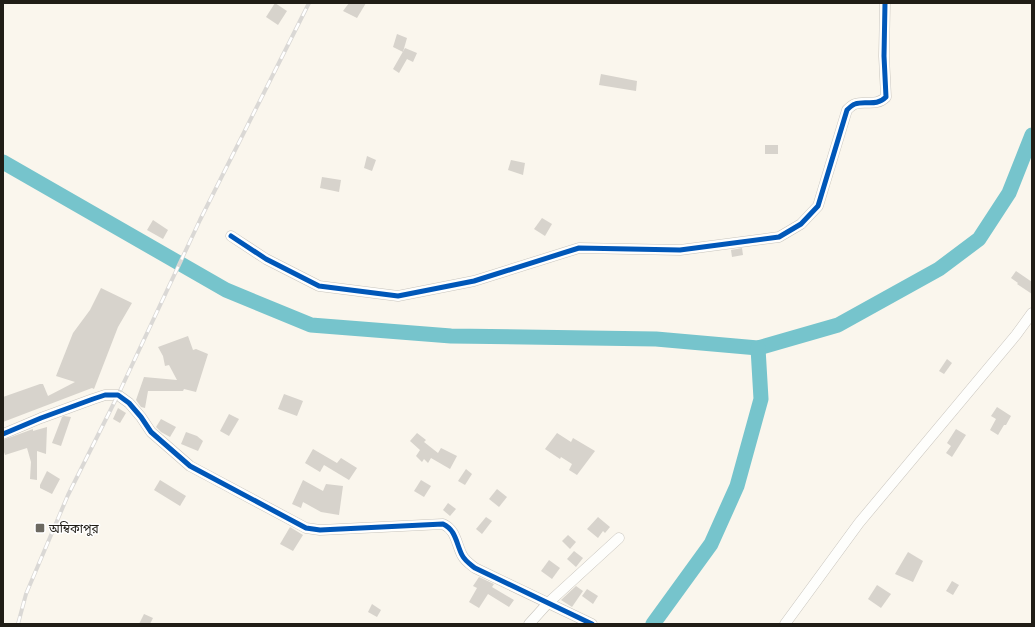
<svg xmlns="http://www.w3.org/2000/svg" width="1035" height="627" viewBox="0 0 1035 627" font-family="Montserrat,'Noto Sans Bengali',sans-serif">
	<rect width="100%" height="100%" fill="#faf6ed"/>
	<g fill="none" stroke-linecap="round" stroke-linejoin="round">
		<g stroke="#76c4cc" stroke-width="15">
			<path d="M3,162L226,290L311,325L451,336L656,339L758,348L838,325L939,269L979,239L1009,193L1032,135"/>
			<path d="M653,624L711,544L737,486L761,399L758,348"/>
		</g>
	</g>
	<g fill="#d7d3cc">
		<path d="M275,3L287,11L278,25L266,17Z"/>
		<path d="M349,3H366L357,18L343,11Z"/>
		<path d="M397,34L407,38L403,52L393,47Z"/>
		<path d="M405,48L417,53L413,62L407,59L399,73L393,69Z"/>
		<path d="M601,74L637,81L636,91L599,85Z"/>
		<rect x="765" y="145" width="13" height="9"/>
		<path d="M367,156L376,160L372,171L364,168Z"/>
		<path d="M511,160L525,163L523,175L508,170Z"/>
		<path d="M322,177L341,180L339,192L320,188Z"/>
		<path d="M542,218L552,224L545,236L534,229Z"/>
		<path d="M153,220L168,230L163,239L147,230Z"/>
		<path d="M742,248L743,255L732,257L731,250Z"/>
		<path d="M1016,271L1032,282V294L1017,284L1018,283L1011,278Z"/>
		<path d="M101,288L132,303L118,327L94,389L92,388L3,422V397L40,384H43L48,396L75,382L56,376L73,333L90,310Z"/>
		<path d="M188,336L193,350L196,349L208,354L196,392L184,389L183,391H148L145,408L141,407L136,400L144,377L177,380L169,365L165,366L163,356L158,347Z"/>
		<path d="M947,359L952,363L944,374L939,371Z"/>
		<path d="M284,394L303,401L297,416L278,409Z"/>
		<path d="M997,407L1011,416L1006,425H1004L998,435L990,430L996,419L991,416Z"/>
		<path d="M118,408L126,413L120,423L113,419Z"/>
		<path d="M229,414L239,419L229,436L220,431Z"/>
		<path d="M64,416L71,417L61,446L52,443L62,417Z"/>
		<path d="M161,419L176,427L170,437L161,432L156,427Z"/>
		<path d="M47,427L46,454L37,451V480L30,479L31,462L27,448L5,455L3,449V440L33,429V431Z"/>
		<path d="M956,429L966,435L952,457L946,453L951,446L947,443Z"/>
		<path d="M186,432L197,436L203,441L198,451L181,444Z"/>
		<path d="M417,433L426,440L424,442L438,453L441,448L457,456L450,469L431,458L428,463L424,459L422,462L416,456L420,450L410,441Z"/>
		<path d="M557,433L571,442L573,438L595,451L577,475L569,470L572,464L561,457L560,459L545,449Z"/>
		<path d="M313,449L337,463L341,458L357,468L349,480L324,465L320,472L305,463Z"/>
		<path d="M466,469L472,474L465,485L458,481Z"/>
		<path d="M47,471L60,479L52,494L40,488V485Z"/>
		<path d="M160,480L186,496L180,506L154,490Z"/>
		<path d="M303,480L323,491L326,484L343,486L339,515L321,512L303,502L301,508L292,504Z"/>
		<path d="M421,480L431,486L424,497L414,491Z"/>
		<path d="M497,489L507,497L499,507L489,499Z"/>
		<path d="M448,503L456,509L450,516L443,510Z"/>
		<path d="M486,517L492,521L482,534L476,529Z"/>
		<path d="M598,517L610,527L605,533L603,531L598,538L587,529Z"/>
		<path d="M290,527L303,535L293,551L280,544Z"/>
		<path d="M568,535L576,542L570,549L562,541Z"/>
		<path d="M574,551L583,558L576,567L567,559Z"/>
		<path d="M908,552L923,561L913,582L895,574Z"/>
		<path d="M549,560L560,568L552,579L541,571Z"/>
		<path d="M479,577L494,584L492,587L514,600L509,607L488,594L479,608L469,602L477,588L473,586Z"/>
		<path d="M952,581L959,585L953,595L946,591Z"/>
		<path d="M877,585L891,594L881,608L868,599Z"/>
		<path d="M576,586L583,591L572,607L561,600Z"/>
		<path d="M587,589L598,596L593,604L582,596Z"/>
		<path d="M372,604L381,610L377,617L368,612Z"/>
		<path d="M144,614L153,618L150,624H139Z"/>
	</g>
	<g fill="none" stroke-linecap="round" stroke-linejoin="round">
		<defs>
			<g id="minor">
				<path d="M231,236L266,259L319,286L398,296L474,281L579,248L680,250L779,237L801,224L818,206L847,110C849,108 852,105 855,104C865,100 876,107 886,97L884,56L885,3"/>
				<path d="M3,434L41,418L93,399L105,395H118L129,403L141,417L151,432L190,466L306,528L320,530L443,524C456,530 456,543 462,555C465,561 470,564 475,568L592,624"/>
				<path d="M529,624L548,603L619,538"/>
				<path d="M785,624L859,523L1016,335L1032,313"/>
			</g>
		</defs>
		<use href="#minor" stroke="#c8c4bd" stroke-width="11"/>
		<use href="#minor" stroke="#fefefc" stroke-width="10"/>
		<defs>
			<path id="rail" d="M18,624L26,594L68,495L118,395L200,220L309,3"/>
		</defs>
		<use href="#rail" stroke="#dad8d5" stroke-width="4"/>
		<use href="#rail" stroke="#fff" stroke-width="2.5" stroke-dasharray="8" stroke-linecap="butt"/>
		<defs>
			<g id="cycleway">
				<path d="M231,236L266,259L319,286L398,296L474,281L579,248L680,250L779,237L801,224L818,206L847,110C849,108 852,105 855,104C865,100 876,107 886,97L884,56L885,3"/>
				<path d="M3,434L41,418L93,399L105,395H118L129,403L141,417L151,432L190,466L306,528L320,530L443,524C456,530 456,543 462,555C465,561 470,564 475,568L592,624"/>
			</g>
		</defs>
		<use href="#cycleway" stroke="#fff" stroke-width="8"/>
		<use href="#cycleway" stroke="#0057b8" stroke-width="5"/>
	</g>
	<rect fill="#6c6961" stroke="#fff" stroke-width="1.5" x="35" y="523" width="10" height="10" rx="2"/>
	<g text-anchor="middle" dominant-baseline="central" stroke-width="3" stroke-linejoin="round" paint-order="stroke">
		<g font-size="12" fill="#201d16" stroke="#fff" text-anchor="start">
			<text x="49" y="528">অম্বিকাপুর</text>
		</g>
	</g>
	<rect width="1035" height="627" fill="none" stroke="#201d16" stroke-width="8"/>
</svg>
